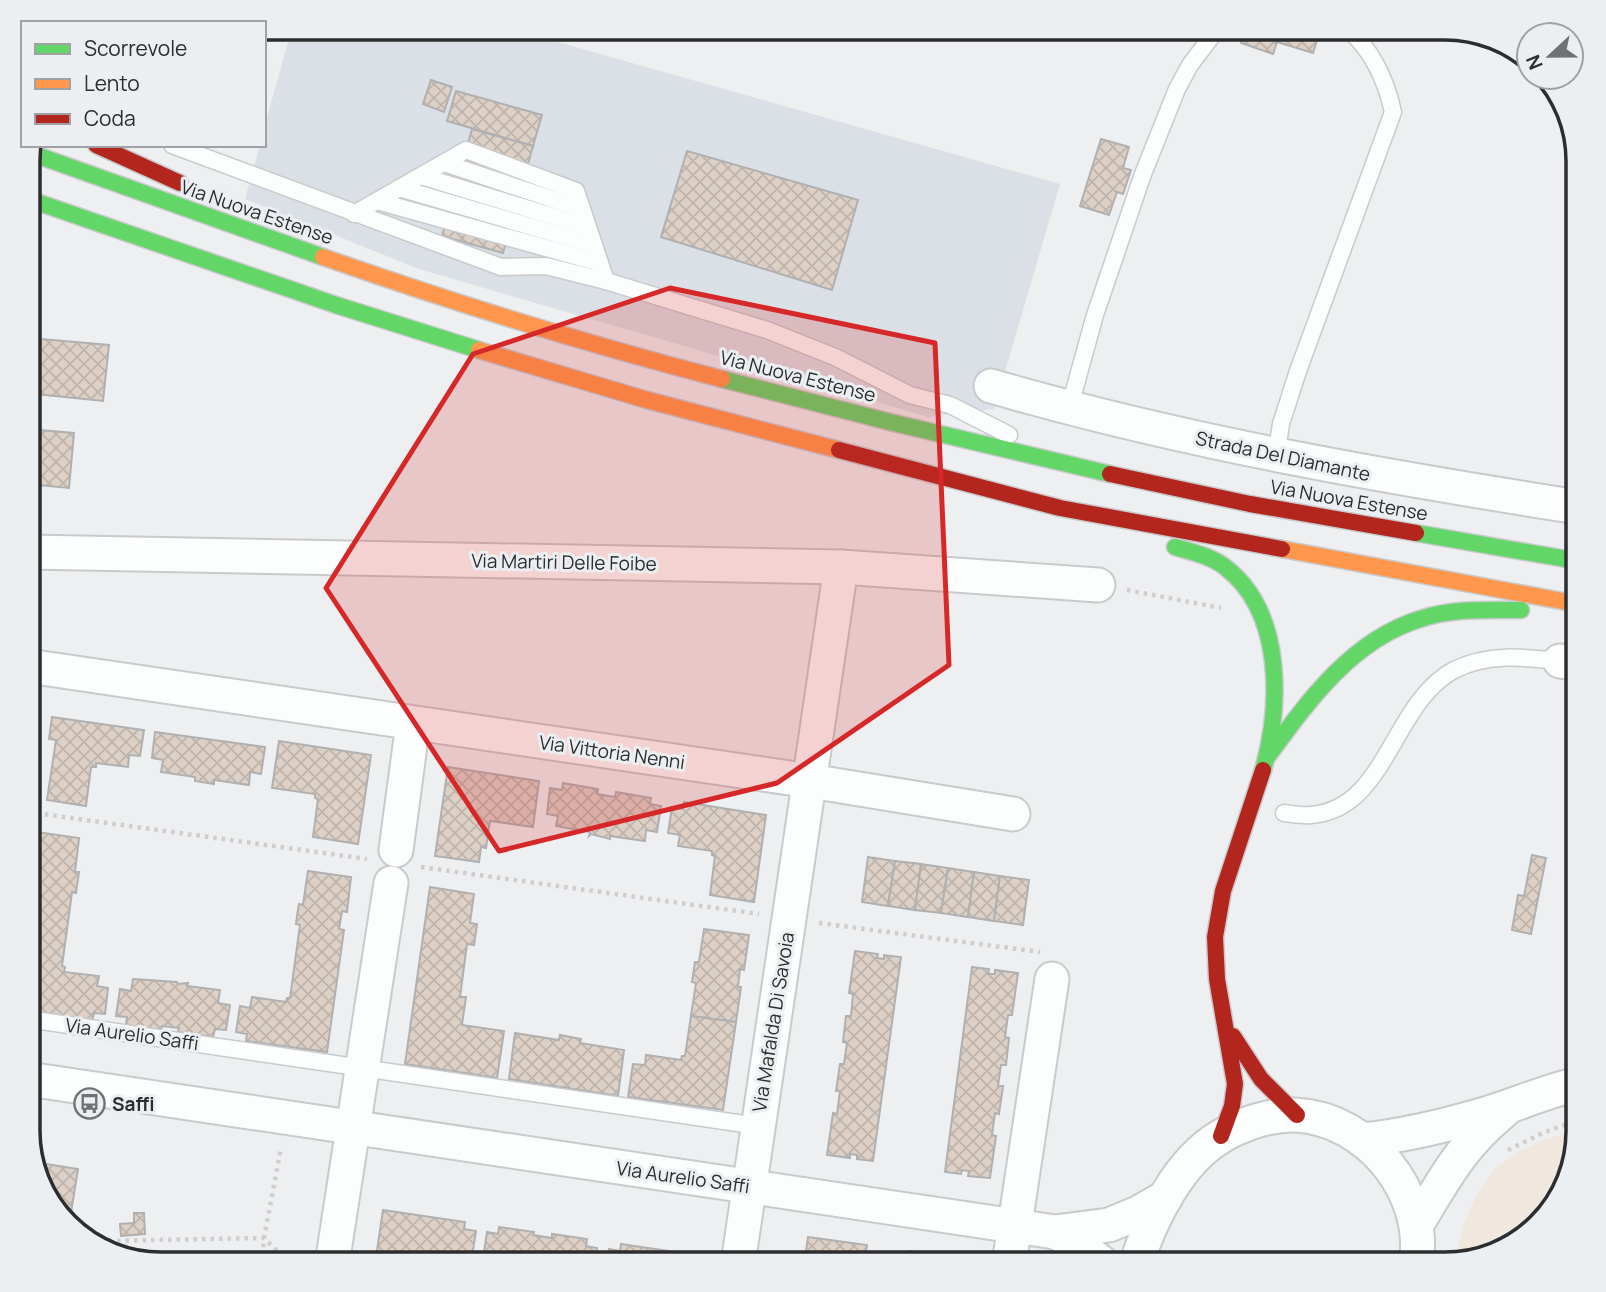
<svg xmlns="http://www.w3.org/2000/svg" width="1606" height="1292" viewBox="0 0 1606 1292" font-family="Manrope,sans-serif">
	<defs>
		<pattern id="building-cross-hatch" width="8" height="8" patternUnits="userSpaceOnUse" patternTransform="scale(1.75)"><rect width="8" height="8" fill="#ddd1c7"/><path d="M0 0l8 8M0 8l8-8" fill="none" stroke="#beb4ab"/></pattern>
	</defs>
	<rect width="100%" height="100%" fill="#edeff1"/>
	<path fill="#dae0e5" d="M292,28H508L1060,184L994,409L928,417L419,269L245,199L260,145H264V128Z"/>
	<path fill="#f0e7df" d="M1578,1130L1545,1218L1503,1250L1458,1261L1456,1253L1465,1222L1476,1196L1495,1169L1518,1152L1546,1139Z"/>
	<g fill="url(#building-cross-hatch)" stroke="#b0b0b1" stroke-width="2">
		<path d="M1238,28H1307L1319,34L1313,53L1277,42L1273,54L1241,43L1245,31Z"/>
		<path d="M431,80L452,87L444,112L423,104Z"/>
		<path d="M456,91L542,115L533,146L447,121Z"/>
		<path d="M472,129L533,146L503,253L442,236Z"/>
		<path d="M1101,139L1129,147L1123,168L1131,170L1123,194L1117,192L1109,215L1080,206Z"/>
		<path d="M687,151L858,200L832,290L661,237Z"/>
		<path d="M41,339L109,345L103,401L36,394L40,350H37V345H41Z"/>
		<path d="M28,429L74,433L69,488L28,484Z"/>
		<path d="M52,717L144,730L140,756L129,755L128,767L96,763V767H91L86,806L47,800L56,740L49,739Z"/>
		<path d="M155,732L265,747L261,774L250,772L249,785L214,780V784L195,781V777L161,772L163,760L152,758Z"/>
		<path d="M279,741L371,755L358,844L313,837L318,799L315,798V794L272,788Z"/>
		<path d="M448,767L539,781L533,827L490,821L486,848L481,847L479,862L435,856Z"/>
		<path d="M563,783L598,789L597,794L615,797L616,792L651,798L650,804L661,806L657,832L646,830L645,841L610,836V839L591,834L589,836L590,832L556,826L558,816L547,814L550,788L562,790Z"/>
		<path d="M1578,785V821L1571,820Z"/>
		<path d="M684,802L766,815L754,902L710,895L715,856L712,855V851L678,846L680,835L668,833L672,807L683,809Z"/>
		<path d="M37,832L79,838L75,872H79L76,893L72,892L62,966L65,967L64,972L99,976L97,986L108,988L105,1014L94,1013L92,1021L28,1011V893L29,885L33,886L36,867H32Z"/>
		<path d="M1532,855L1546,858L1531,934L1512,930L1518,895L1524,896Z"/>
		<path d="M868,857L895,861L888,906L862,902Z"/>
		<path d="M895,861L921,864L915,910L888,906Z"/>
		<path d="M921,864L948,868L941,913L915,910Z"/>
		<path d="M948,868L974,872L968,917L941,913Z"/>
		<path d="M308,871L351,877L347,912L342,911L339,929L344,930L327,1052L246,1041L247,1034L236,1032L240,1006L250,1008L252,997L286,1002L287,998H290L300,925L296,924L297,916L299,904L303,905Z"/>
		<path d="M974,872L1000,876L994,921L968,917Z"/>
		<path d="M1000,876L1029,880L1023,925L994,921Z"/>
		<path d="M430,887L474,894L470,923L477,924L474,945L467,944L460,997H466L462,1025L504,1031L497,1078L405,1064Z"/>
		<path d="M704,929L749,935L744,970L740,969L738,987H741L736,1022L691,1016L696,983L692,982L695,962H699Z"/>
		<path d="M855,951L878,954L877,958L884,959V955L901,957L873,1161L857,1159V1155L850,1154V1158L827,1155L833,1113L837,1114L840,1091H836L840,1064H844L847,1043L843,1042L846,1016H851L853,994L849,993Z"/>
		<path d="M972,967L989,969L988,974H995V970L1018,973L1012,1015H1008L1005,1037L1009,1038L1006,1065H1001L998,1086H1003L999,1114L995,1113L992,1135L996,1136L990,1178L968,1176L969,1171L962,1170L961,1174L945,1172Z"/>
		<path d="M133,979L177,982L178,984L188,983L187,986L220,990L218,1003L230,1005L226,1030L215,1029L213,1037L178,1032L179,1028L162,1026L161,1030L126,1025L127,1017L116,1016L120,989L131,991Z"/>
		<path d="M691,1016L736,1022L723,1110L628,1097L633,1064L645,1065L646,1055L681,1060L682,1056H685Z"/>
		<path d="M515,1033L559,1040L560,1035L581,1039L580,1043L624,1050L618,1096L509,1079Z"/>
		<path d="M34,1162L78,1169L71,1213L59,1211L42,1189Z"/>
		<path d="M383,1210L465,1222L464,1229L476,1231L472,1257L460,1256L459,1264L424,1261V1264H375Z"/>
		<path d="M134,1213H144L145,1234L121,1236L120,1224L134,1223Z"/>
		<path d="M499,1227L534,1232L533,1235L552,1238V1234L587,1239L586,1246L597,1248L595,1264H494V1260L483,1259L487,1232L498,1234Z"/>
		<path d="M808,1237L867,1245L865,1259H862L861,1264H813L815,1252L806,1251Z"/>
		<path d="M621,1244L703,1256L701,1264H607L609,1249L620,1251Z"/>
		<path d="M909,1251L968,1258L966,1264H907Z"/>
	</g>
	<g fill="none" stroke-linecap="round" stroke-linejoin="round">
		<defs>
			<g id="lane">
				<path d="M172,145L501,267L546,266L606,281L767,330L835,357L910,395L950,405L1009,435"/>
				<path d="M444,163L582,209"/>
				<path d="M421,176L588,227"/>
				<path d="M399,188L594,245"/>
				<path d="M377,201L600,263"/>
				<path d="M354,214L466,150L576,191L606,281"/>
				<path d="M1069,409L1095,315L1143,174L1177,89L1190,65L1218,28"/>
				<path d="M1276,456L1281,424L1298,371L1393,112C1386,80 1372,50 1347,28"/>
				<path d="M1284,813C1293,814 1303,816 1311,815C1387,809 1392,703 1454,670C1488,653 1524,657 1560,661"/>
				<path d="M28,1019L758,1126"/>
			</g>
			<g id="street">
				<path d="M991,386C1184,442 1380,476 1578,507"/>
				<path d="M28,552L841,567L1098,585"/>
				<path d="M1560,661L1578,664"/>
				<path d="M28,666L810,781L1013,814"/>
				<path d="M396,850L413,723"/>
				<path d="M28,1079L1055,1232L1109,1225L1138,1213L1166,1197"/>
				<path d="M1362,1140C1404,1136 1444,1126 1485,1114C1516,1105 1546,1091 1578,1084"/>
				<path d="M1417,1224C1445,1178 1461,1146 1504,1111"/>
				<path d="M1055,1232L1077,1243L1103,1264"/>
				<path d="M332,1264L391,883"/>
				<path d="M738,1264L841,567"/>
				<path d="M1009,1264L1052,979"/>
				<path d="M1136,1264C1151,1219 1178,1162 1220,1137C1241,1124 1271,1114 1296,1115C1369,1119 1428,1194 1416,1264"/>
			</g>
			<g id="fast">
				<path d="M28,152L323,257"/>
				<path d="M28,199L336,305L479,350"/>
				<path d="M722,379L890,422L1110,474"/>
				<path d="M1416,533L1578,561"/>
				<path d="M1175,547C1192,552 1211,556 1225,567C1284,612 1281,705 1263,770"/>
				<path d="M1268,756C1308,701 1352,640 1420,619C1453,608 1487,610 1521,610"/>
			</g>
			<g id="slow">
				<path d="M323,257C454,303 587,344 722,379"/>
				<path d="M479,350L647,400L839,450"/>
				<path d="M1282,549L1578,604"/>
			</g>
			<g id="jam">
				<path d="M96,145L180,183"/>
				<path d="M839,450L1060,508L1282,549"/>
				<path d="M1110,474L1250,504L1416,533"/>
				<path d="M1233,1036L1261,1079L1297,1115"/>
				<path d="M1221,1136L1232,1106L1235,1084L1217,979L1215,937L1223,891L1263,770"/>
			</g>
		</defs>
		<use href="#lane" stroke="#c9cacc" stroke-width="19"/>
		<use href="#street" stroke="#c9cacc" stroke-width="37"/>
		<use href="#fast" stroke="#c9cacc" stroke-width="19"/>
		<use href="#slow" stroke="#c9cacc" stroke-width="19"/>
		<use href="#jam" stroke="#c9cacc" stroke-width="19"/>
		<g stroke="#cececf" stroke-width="4.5" stroke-dasharray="3.5 5" stroke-linecap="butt">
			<path d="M1127,590L1221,608"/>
			<path d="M28,812L367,859"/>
			<path d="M421,867L759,914"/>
			<path d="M819,923L1040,952"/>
			<path d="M1508,1150L1545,1132L1578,1120"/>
			<path d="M100,1241L264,1238L291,1264"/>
			<path d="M262,1264L264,1238L281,1148"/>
		</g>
		<use href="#lane" stroke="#fcfdfd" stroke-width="16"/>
		<use href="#street" stroke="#fcfdfd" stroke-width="33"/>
		<use href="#fast" stroke="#63d668" stroke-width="16"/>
		<use href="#slow" stroke="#ff974d" stroke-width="16"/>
		<use href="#jam" stroke="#b3261e" stroke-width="16"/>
	</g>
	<path fill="#d62828" fill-opacity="0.2" stroke="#d62828" stroke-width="5" stroke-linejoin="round" d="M670,288L935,343L949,665L777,783L499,851L326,588L473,354Z"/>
	<defs>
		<symbol id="bus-ring" viewBox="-11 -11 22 22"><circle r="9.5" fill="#eceff2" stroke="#707172" stroke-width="1.5"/><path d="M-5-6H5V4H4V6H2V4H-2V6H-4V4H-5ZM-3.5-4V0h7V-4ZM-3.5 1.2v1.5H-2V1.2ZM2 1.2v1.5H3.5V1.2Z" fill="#707172"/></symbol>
	</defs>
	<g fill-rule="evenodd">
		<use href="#bus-ring" x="72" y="1086" width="35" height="35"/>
	</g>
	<g text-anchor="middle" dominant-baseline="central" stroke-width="6" stroke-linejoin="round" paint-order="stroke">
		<g font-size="19" fill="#2c2d2e" stroke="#eceff2">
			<text transform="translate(257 212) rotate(19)">Via Nuova Estense</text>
			<text transform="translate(798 376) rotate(14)">Via Nuova Estense</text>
			<text transform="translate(1283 456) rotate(12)">Strada Del Diamante</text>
			<text transform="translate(1349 500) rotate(10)">Via Nuova Estense</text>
			<text transform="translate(564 562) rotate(1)">Via Martiri Delle Foibe</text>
			<text transform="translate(612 752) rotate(8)">Via Vittoria Nenni</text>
			<text transform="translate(773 1022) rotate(-81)">Via Mafalda Di Savoia</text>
			<text transform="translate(132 1034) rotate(8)">Via Aurelio Saffi</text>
			<text transform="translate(683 1177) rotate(8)">Via Aurelio Saffi</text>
		</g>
		<g font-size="19" font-weight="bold" fill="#2c2d2e" stroke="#eceff2" text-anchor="start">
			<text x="112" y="1104">Saffi</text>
		</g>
	</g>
	<path d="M0 0H1606V1292H0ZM161 40H1445A121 121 0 0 1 1566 161V1131A121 121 0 0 1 1445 1252H161A121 121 0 0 1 40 1131V161A121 121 0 0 1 161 40Z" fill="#eceff2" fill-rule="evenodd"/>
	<path fill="none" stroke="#2c2d2e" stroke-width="3.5" d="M161 40H1445A121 121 0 0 1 1566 161V1131A121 121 0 0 1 1445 1252H161A121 121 0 0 1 40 1131V161A121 121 0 0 1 161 40Z"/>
	<rect x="21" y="21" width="245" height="126" fill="#eceff2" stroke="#9fa1a4" stroke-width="2"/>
	<rect x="35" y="44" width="35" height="10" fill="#63d668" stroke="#9fa1a4" stroke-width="2"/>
	<text x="84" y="56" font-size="21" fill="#2c2d2e">Scorrevole</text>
	<rect x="35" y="79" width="35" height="10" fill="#ff974d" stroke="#9fa1a4" stroke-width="2"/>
	<text x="84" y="91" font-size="21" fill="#2c2d2e">Lento</text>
	<rect x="35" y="114" width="35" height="10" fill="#b3261e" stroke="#9fa1a4" stroke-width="2"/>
	<text x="84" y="126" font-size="21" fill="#2c2d2e">Coda</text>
	<g transform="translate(1550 56) rotate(248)"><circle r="33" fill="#eceff2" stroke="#9fa1a4" stroke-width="2"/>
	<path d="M0-5L12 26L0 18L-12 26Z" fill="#707172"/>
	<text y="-10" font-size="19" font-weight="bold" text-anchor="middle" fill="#2c2d2e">N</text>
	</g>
</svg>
